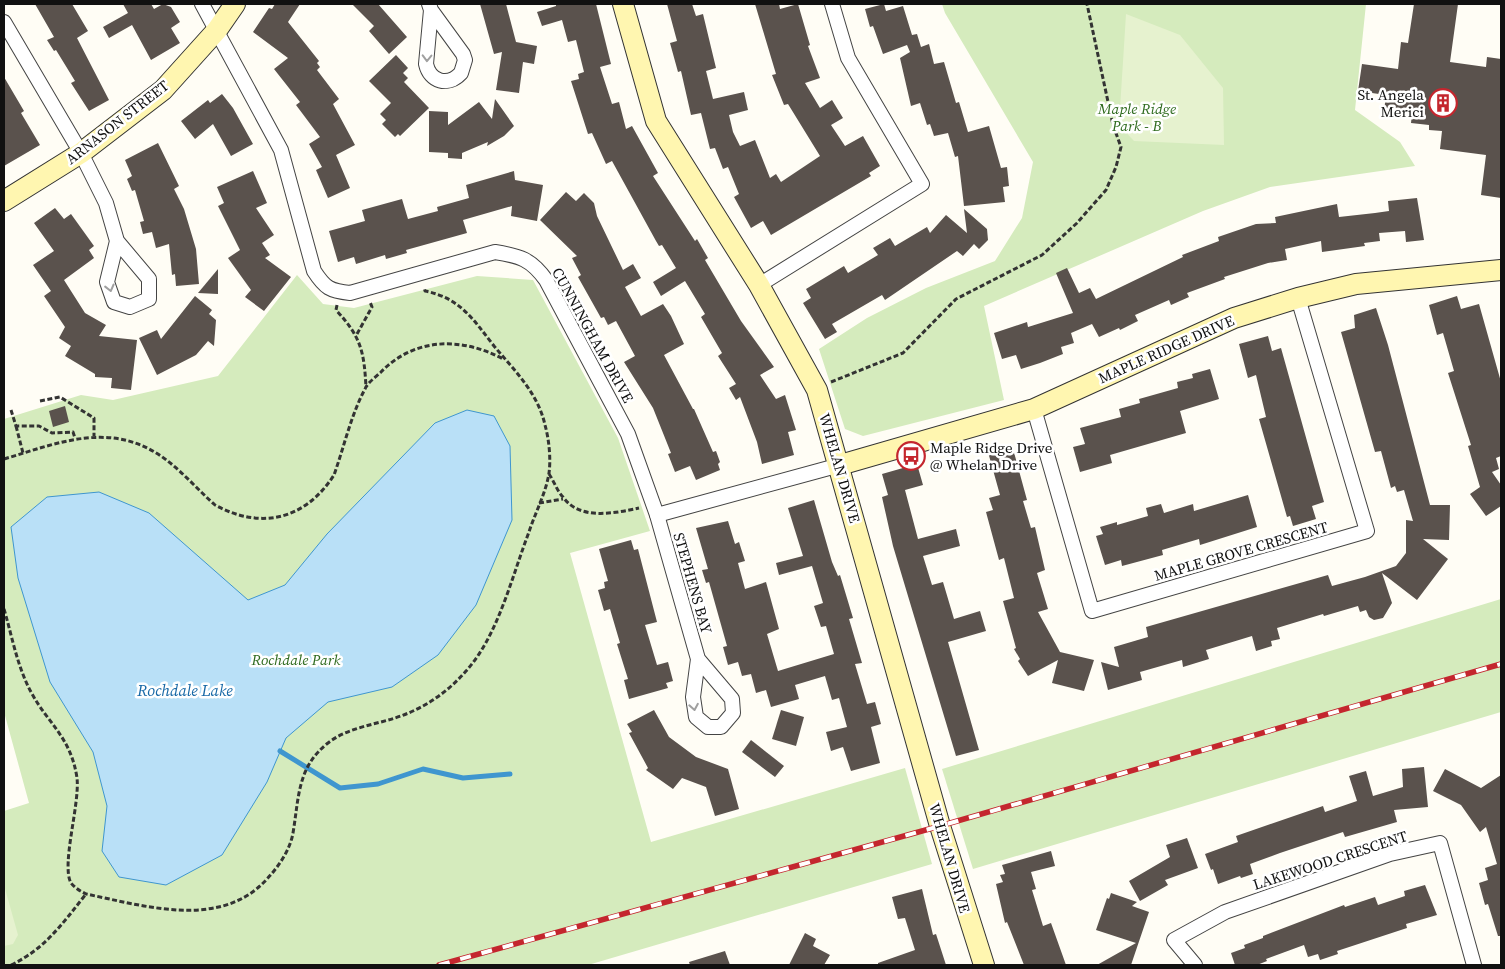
<svg xmlns="http://www.w3.org/2000/svg" width="1505" height="969" viewBox="0 0 1505 969" font-family="'Source Serif 4',serif">
	<rect width="100%" height="100%" fill="#fffdf5"/>
	<g fill="#d5ebbd">
		<path d="M942,4H1366L1355,110L1400,142L1415,166L1270,187L1203,211L984,306L1004,400L863,436L845,429L819,349L867,318L926,288L995,261L1022,218L1033,162L945,13Z"/>
		<path d="M297,275L323,304L354,308L477,276L533,280L618,438L650,531L570,553L651,842L905,768L932,864L588,965H4V811L29,803L4,712V419L81,395L113,400L218,376Z"/>
		<path d="M1501,599V712L973,869L942,769Z"/>
	</g>
	<g fill="#e6f2cf">
		<path d="M1126,14L1180,35L1223,88L1224,145L1134,141L1119,125Z"/>
		<path d="M4,885L18,935L13,944L4,946Z"/>
	</g>
	<path fill="#b9e0f7" stroke="#3f96cf" d="M467,410L494,416L510,446L512,520L476,605L438,655L392,687L328,702L286,738L267,782L222,855L166,885L119,877L102,851L107,806L93,752L50,682L18,578L11,527L47,497L99,492L149,513L248,600L285,585L327,534L435,423Z"/>
	<g fill="none" stroke-linecap="round" stroke-linejoin="round">
		<path stroke="#3f96cf" stroke-width="5" d="M280,751L340,788L378,784L423,769L463,778L510,774"/>
	</g>
	<g fill="#5a524d">
		<path d="M35,4H72L88,31L77,38L109,100L89,111L71,83L75,81L56,50L54,51L47,40L54,37Z"/>
		<path d="M123,4H151L154,9L163,4L171,7L180,22L171,28L180,43L151,60L132,25L109,38L103,27L128,13Z"/>
		<path d="M275,4H300L288,22L319,61L317,63L320,67L317,70L339,99L333,104L355,145L336,155L350,188L328,198L316,170L322,167L309,144L320,137L296,105L300,102L274,69L288,58L253,32L269,8L272,9Z"/>
		<path d="M352,4H378L407,37L389,54L369,31L374,26Z"/>
		<path d="M480,4H506L516,42L537,46L534,64L523,62L519,93L496,90L502,52L494,54Z"/>
		<path d="M556,4H596L611,64L600,67L612,104L619,102L626,129L632,126L658,173L653,176L695,241L697,239L708,258L705,260L741,321L774,367L760,375L776,399L785,395L796,430L788,432L794,455L762,464L757,442L740,397L736,400L729,388L736,384L718,356L722,353L701,317L705,314L685,281L661,296L653,282L676,268L662,245L659,246L656,241L612,161L606,164L592,133L588,134L571,81L579,79L578,74L584,72L576,40L568,42L562,20L542,26L537,12L556,6Z"/>
		<path d="M667,4H692L696,16L703,14L716,68L706,71L713,99L744,92L748,110L729,115L733,132L740,146L755,140L770,178L776,174L781,182L820,156L788,104L784,105L772,75L776,74L755,4H779L780,9L798,4L810,45L808,46L820,78L805,83L820,108L832,100L843,118L831,125L845,146L863,136L880,166L869,173L871,176L771,235L763,221L751,228L734,197L739,194L728,167L723,169L715,148L710,149L701,113L691,115L681,71L678,72L670,43L677,41Z"/>
		<path d="M884,4L886,11L903,6L912,35L917,34L921,47L929,44L934,64L944,62L956,103L959,102L968,132L989,126L1001,168L1007,167L1009,186L1003,187L1005,202L964,206L958,156L955,157L948,133L934,136L930,124L927,125L920,103L911,106L900,58L910,52L907,45L883,54L873,26L870,27L865,9Z"/>
		<path d="M1414,4H1458L1450,62L1486,67L1487,57L1501,59V198L1481,195L1486,155L1440,149L1442,131L1429,130V125L1411,123L1412,114L1384,111L1386,95L1358,91L1362,64L1398,69L1401,42L1408,43Z"/>
		<path d="M396,55L408,68L403,73L408,78L404,82L429,108L400,136L398,134L395,137L382,124L386,120L380,114L391,103L369,81Z"/>
		<path d="M4,77L24,111L21,113L40,145L4,166Z"/>
		<path d="M222,94L233,108L253,144L231,156L213,124L195,139L181,121L208,100L210,103Z"/>
		<path d="M495,99L514,126L504,136L487,146L488,142L462,153V159L448,158V153L429,152V111L448,112V125L479,102L492,119Z"/>
		<path d="M158,143L179,186L174,189L184,209L196,249L199,284L176,286L175,274L172,275L169,244L156,248L152,232L143,234L140,222L144,221L135,190L132,191L127,179L132,176L125,160Z"/>
		<path d="M253,171L267,203L256,208L274,235L262,243L270,255L265,258L291,277L264,311L245,297L251,290L228,258L240,250L218,206L224,203L217,187Z"/>
		<path d="M514,171L515,180L543,185L537,221L511,216L512,206L463,220L467,233L406,250L407,253L386,259L385,255L356,264L354,257L338,262L329,231L365,221L362,210L402,199L408,219L438,211L437,207L469,198L466,185Z"/>
		<path d="M566,192L576,201L584,193L594,203L597,216L623,270L633,264L641,278L625,287L641,316L663,304L671,316L684,344L664,355L693,409H694L713,452L716,451L720,462L718,464L720,470L696,480L690,466L675,472L668,454L671,453L653,408L624,362L635,356L616,321L608,325L604,317L601,318L578,277L581,275L572,258L577,256L540,220Z"/>
		<path d="M1417,198L1424,240L1406,242L1405,231L1379,233L1380,241L1364,243L1365,246L1322,252L1321,241L1285,249L1287,260L1268,263L1224,277L1225,279L1187,293L1189,297L1171,305L1169,300L1135,315L1138,321L1120,330L1119,328L1099,337L1092,324L1071,333L1074,343L1061,347L1063,354L1040,363L1021,369L1016,355L1002,359L994,333L1027,322L1028,327L1073,313L1056,273L1067,268L1079,293L1090,288L1096,299L1183,257L1182,255L1219,241L1218,237L1256,224L1276,223L1275,217L1337,204L1339,217L1375,213L1389,211L1388,201Z"/>
		<path d="M55,208L64,219L71,214L94,246L89,250L94,258L64,280L85,313L106,325L99,336L137,340L131,390L111,388L112,378L95,377V374L65,356L71,346L59,338L65,327L44,296L51,291L33,265L54,251L34,223Z"/>
		<path d="M964,209L987,229L988,240L979,249L974,244L963,256L957,251L885,300L882,295L832,324L837,332L825,339L803,303L811,298L806,289L844,266L848,273L878,255L873,248L890,238L895,246L927,227L930,233L946,215L967,233Z"/>
		<path d="M218,269V294L198,293Z"/>
		<path d="M195,296L212,310L209,314L216,320L214,346L208,341L196,355L157,375L139,338L157,330L161,339Z"/>
		<path d="M1457,296L1461,309L1479,304L1501,382V456L1496,458L1499,469L1492,472L1501,485V506L1486,516L1470,494L1480,487L1468,446L1471,445L1448,373L1454,371L1443,333L1437,335L1429,305Z"/>
		<path d="M1376,308L1388,345L1430,505H1450L1449,540L1423,539L1448,559L1417,600L1382,573L1392,603L1383,618L1374,620L1369,617L1366,610L1360,612L1358,606L1324,616L1323,614L1277,628L1280,639L1271,641L1272,646L1256,651L1252,636L1206,650L1209,659L1183,667L1182,660L1140,672L1142,680L1108,690L1101,662L1119,667L1114,647L1148,637L1146,627L1328,575L1332,586L1365,577L1396,566L1406,553V520L1413,521L1404,490L1397,492L1395,486L1391,488L1381,451L1375,452L1341,332L1355,328L1354,315Z"/>
		<path d="M1268,336L1272,351L1281,348L1324,502L1312,506L1316,519L1293,526L1290,516L1287,517L1259,419L1266,417L1256,375L1248,378L1239,344Z"/>
		<path d="M1210,369L1219,399L1180,411L1186,433L1110,455L1112,463L1080,472L1073,447L1085,444L1080,428L1121,417L1119,409L1140,403L1139,399L1178,388L1177,382L1193,378L1192,374Z"/>
		<path d="M65,406L69,422L53,427L49,411Z"/>
		<path d="M1012,445L1027,500L1023,501L1031,528L1035,527L1045,570L1037,573L1048,609L1038,612L1060,652L1094,660L1084,691L1052,683L1058,660L1028,676L1018,661L1020,659L1014,649L1016,648L1003,601L1014,598L1004,558L999,560L986,512L993,510L989,498L1000,495L988,452Z"/>
		<path d="M917,464L923,485L905,490L918,539L956,529L960,546L923,556L932,585L943,582L954,619L980,611L986,631L948,642L979,750L956,756L893,546L882,497L888,495L882,474Z"/>
		<path d="M1248,495L1257,527L1200,545L1199,539L1162,550L1163,555L1122,566L1121,560L1105,565L1096,536L1103,534L1100,527L1117,522V525L1148,516L1146,508L1161,504L1164,513L1193,504L1194,511Z"/>
		<path d="M814,500L832,562L838,576L840,575L853,618L849,619L862,663L855,664L867,704L875,702L881,724L871,727L880,763L851,771L843,747L831,751L826,732L847,727L839,698L832,700L825,676L795,685L799,699L771,707L766,690L756,693L751,674L742,676L738,662L728,665L723,647L727,646L709,582L706,583L702,570L708,569L696,528L728,521L735,544L739,542L745,561L738,563L745,589L766,582L779,629L767,634L778,671L834,654L826,626L821,627L814,606L823,603L812,566L779,575L776,563L803,556L788,508Z"/>
		<path d="M631,540L634,550L638,549L657,622L645,625L657,665L668,662L673,681L666,683L668,688L629,699L624,680L628,679L617,644L620,643L610,609L604,611L598,590L605,588L604,582L608,581L599,549Z"/>
		<path d="M654,710L669,737L696,757L728,769L739,809L715,816L706,787L682,778L673,789L646,770L648,768L629,733L632,732L627,724Z"/>
		<path d="M781,710L804,717L796,746L772,739Z"/>
		<path d="M751,740L784,766L775,777L742,752Z"/>
		<path d="M1424,767L1428,807L1394,810L1397,822L1345,837L1343,832L1280,853L1250,864L1253,874L1241,878L1240,876L1218,884L1213,869L1211,870L1205,854L1238,842L1236,836L1323,806L1325,812L1357,801L1349,776L1366,771L1373,796L1403,787L1402,769Z"/>
		<path d="M1445,769L1481,788L1501,775V936H1498L1488,904L1485,905L1479,883L1488,880L1485,868L1497,864L1486,827L1480,832L1461,805L1433,791Z"/>
		<path d="M1187,838L1198,868L1165,880L1168,885L1140,901L1129,881L1170,857L1166,845Z"/>
		<path d="M1051,851L1055,866L1031,872L1036,889L1032,890L1043,926L1051,923L1066,965H1024L1007,922L1005,923L996,884L1003,882L1000,875L1005,874L1002,865Z"/>
		<path d="M1425,885L1437,915L1406,924L1407,928L1337,951L1338,954L1320,960L1318,954L1308,957L1304,945L1266,959L1267,961L1257,965H1235L1231,953L1245,948L1244,945L1263,938V936L1344,905L1345,907L1375,897L1378,905L1405,896L1404,891Z"/>
		<path d="M922,889L933,935L936,934L946,965H878V963L915,950L905,918L898,919L892,897Z"/>
		<path d="M1111,893L1137,902L1132,906L1149,912L1131,965H1097L1136,943L1096,930L1107,898L1109,899Z"/>
		<path d="M805,933L816,939L813,946L830,955L824,965H789Z"/>
		<path d="M725,951L730,965H690L689,962Z"/>
	</g>
	<g fill="none" stroke-linecap="round" stroke-linejoin="round">
		<defs>
			<g id="street">
				<path d="M202,4L281,150L314,271C325,288 330,291 350,293L495,252C520,256 531,259 546,280L628,434L657,515L698,659L693,697L696,717L708,727H721L733,713L732,699L698,659"/>
				<path d="M429,4L431,10L426,64C430,82 448,87 461,73L465,60L463,54L431,10"/>
				<path d="M4,22L81,153L106,203L117,241L149,279V299L130,307L114,302L107,282L117,241"/>
				<path d="M759,285L922,184L848,58L832,4"/>
				<path d="M1034,409L1092,611L1367,531L1298,298"/>
				<path d="M657,515L840,465"/>
				<path d="M1195,965L1174,940L1225,912L1390,854L1440,843L1474,965"/>
			</g>
			<g id="secondary">
				<path d="M623,4L656,121L759,285L817,390L940,826L984,965"/>
				<path d="M4,201L81,153L163,90L217,30L235,4"/>
				<path d="M840,465L1034,409L1234,318L1298,298L1356,284L1501,270"/>
			</g>
		</defs>
		<use href="#street" stroke="#444" stroke-width="16"/>
		<use href="#secondary" stroke="#333" stroke-width="22"/>
		<g stroke="#333" stroke-width="3" stroke-dasharray="5 2.5" stroke-linecap="butt">
			<path d="M337,305L336,310C361,337 364,351 366,387"/>
			<path d="M357,334L372,307L370,302"/>
			<path d="M831,382L903,353L956,299L1042,255L1077,223L1106,190L1116,167L1121,147L1113,125L1087,4"/>
			<path d="M40,401L60,397L94,418V436"/>
			<path d="M11,410L16,426H39L52,433L73,432L75,438"/>
			<path d="M16,426L23,453"/>
			<path d="M4,459C58,443 109,421 161,456C181,470 197,489 215,505C261,530 305,520 334,475C344,447 351,415 365,389C368,382 376,377 381,372C415,337 462,337 503,359"/>
			<path d="M549,474C554,481 557,491 563,497C580,521 615,513 639,508"/>
			<path d="M539,503L563,499"/>
			<path d="M4,609C12,636 17,666 31,692C48,724 71,737 77,778C80,804 61,865 71,883C75,888 80,891 86,894C145,906 221,930 267,879C279,866 290,850 293,833C299,798 297,767 328,743C347,728 373,725 395,718C423,709 447,693 466,671C498,636 512,576 529,532C535,513 546,493 549,473C551,459 549,439 545,425C538,393 514,370 494,346C473,319 460,298 425,291L424,287"/>
			<path d="M11,965C45,949 63,923 86,894"/>
		</g>
		<use href="#street" stroke="#fff" stroke-width="14"/>
		<use href="#secondary" stroke="#fff6b0" stroke-width="20"/>
		<defs>
			<path id="rail" d="M439,965L940,826L1501,664"/>
		</defs>
		<use href="#rail" stroke="#c4262e" stroke-width="5.5"/>
		<use href="#rail" stroke="#fff" stroke-width="4" stroke-dasharray="11" stroke-linecap="butt"/>
	</g>
	<defs><path id="oneway-chevron" d="M-2-3.5L2.5 0L-2 3.5" fill="none" stroke-width="1.6" stroke-linecap="round" stroke-linejoin="round" transform="scale(1.25)"/></defs>
	<g stroke="#a0a0a0">
		<use href="#oneway-chevron" transform="translate(427 58) rotate(91)"/>
		<use href="#oneway-chevron" transform="translate(110 288) rotate(76)"/>
		<use href="#oneway-chevron" transform="translate(694 707) rotate(80)"/>
	</g>
	<defs>
		<symbol id="building-ring" viewBox="-11 -11 22 22"><circle r="9.5" fill="#fff" stroke="#c4262e" stroke-width="1.5"/><path d="M-4-6H4V6H1V3H-1V6H-4ZM-2.5-4.3h1.7v1.8h-1.7ZM.8-4.3h1.7v1.8H.8ZM-2.5-1h1.7V.8h-1.7ZM.8-1h1.7V.8H.8Z" fill="#c4262e"/></symbol>
		<symbol id="bus-ring" viewBox="-11 -11 22 22"><circle r="9.5" fill="#fff" stroke="#c4262e" stroke-width="1.5"/><path d="M-5-6H5V4H4V6H2V4H-2V6H-4V4H-5ZM-3.5-4V0h7V-4ZM-3.5 1.2v1.5H-2V1.2ZM2 1.2v1.5H3.5V1.2Z" fill="#c4262e"/></symbol>
	</defs>
	<g fill-rule="evenodd">
		<use href="#building-ring" x="1427" y="87" width="32" height="32"/>
		<use href="#bus-ring" x="895" y="440" width="32" height="32"/>
	</g>
	<g text-anchor="middle" dominant-baseline="central" stroke-width="5" stroke-linejoin="round" paint-order="stroke">
		<g font-size="15" fill="#111" stroke="#fff" text-anchor="end">
			<text x="1424" y="94">St. Angela<tspan x="1424" dy="17">Merici</tspan></text>
			<text x="930" y="447" text-anchor="start">Maple Ridge Drive<tspan x="930" dy="17">@ Whelan Drive</tspan></text>
		</g>
		<g font-size="15" font-style="italic" fill="#2f6b1f" stroke="#fff">
			<text x="1137" y="108">Maple Ridge<tspan x="1137" dy="17">Park - B</tspan></text>
			<text x="296" y="659">Rochdale Park</text>
		</g>
		<g font-size="15" fill="#111" stroke="#fff">
			<text transform="translate(117 122) rotate(-38)">ARNASON STREET</text>
			<text transform="translate(593 335) rotate(61)">CUNNINGHAM DRIVE</text>
			<text transform="translate(1166 349) rotate(-24)">MAPLE RIDGE DRIVE</text>
			<text transform="translate(840 468) rotate(74)">WHELAN DRIVE</text>
			<text transform="translate(1241 551) rotate(-16)">MAPLE GROVE CRESCENT</text>
			<text transform="translate(693 583) rotate(74)">STEPHENS BAY</text>
			<text transform="translate(950 858) rotate(74)">WHELAN DRIVE</text>
			<text transform="translate(1330 860) rotate(-18)">LAKEWOOD CRESCENT</text>
		</g>
		<g font-size="16" font-style="italic" fill="#1768a6" stroke="#fff">
			<text x="185" y="690">Rochdale Lake</text>
		</g>
	</g>
	<rect width="1505" height="969" fill="none" stroke="#111111" stroke-width="10"/>
</svg>
